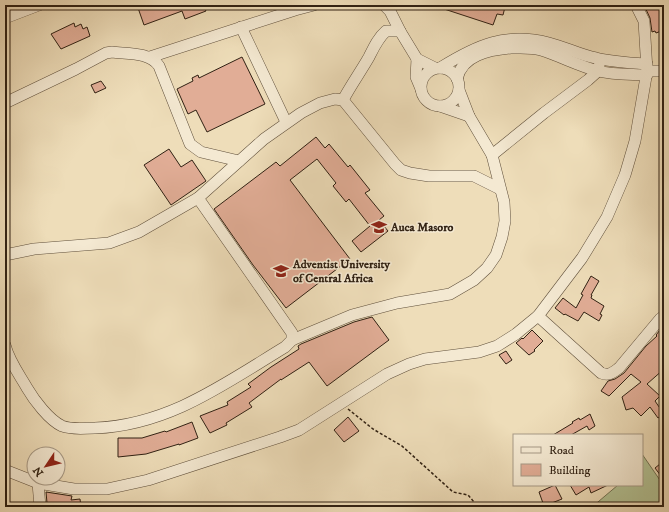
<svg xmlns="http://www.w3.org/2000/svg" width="669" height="512" viewBox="0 0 669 512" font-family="'IM FELL DW Pica',serif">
	<rect width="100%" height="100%" fill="#eeddb9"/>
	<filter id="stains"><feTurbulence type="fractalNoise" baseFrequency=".005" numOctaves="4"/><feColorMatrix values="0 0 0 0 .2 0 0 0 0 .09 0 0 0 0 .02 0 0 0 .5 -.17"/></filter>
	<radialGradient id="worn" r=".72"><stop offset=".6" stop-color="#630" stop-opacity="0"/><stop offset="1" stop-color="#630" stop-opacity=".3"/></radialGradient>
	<path fill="#b3c294" stroke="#727254" d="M642,454L664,486V507H592L618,485H642Z"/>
	<g fill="#e1ad96" stroke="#302113">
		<path d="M137,5H203L206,11L185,19L182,11L144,25Z"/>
		<path d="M436,5H500L505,7L503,15L497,14L493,25L435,6Z"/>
		<path d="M644,5H664V30L656,33L655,31L652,32L650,18Z"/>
		<path d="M74,23L75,27L81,24L83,29L87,27L90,36L61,49L51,34Z"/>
		<path d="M242,57L265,104L207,132L196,110L188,114L177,89L193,81L192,78L198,75L199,78Z"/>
		<path d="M101,81L106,88L95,93L91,85Z"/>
		<path d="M316,137L325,148L329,144L348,167L350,165L370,190L365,193L384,216L379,220L388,231L361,252L352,241L370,226L349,199L346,202L333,186L336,183L317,159L290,180L350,259L286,308L253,265L214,209L276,162L280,166Z"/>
		<path d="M169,149L181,167L192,160L206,181L171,205L144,165Z"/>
		<path d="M591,276L599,281L591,295H592L591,298L604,306L600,314L602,315L599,321L584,312L578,321L565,314L564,315L555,308L563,298L576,308L583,295L581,294Z"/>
		<path d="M372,317L389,340L327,386L309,362L281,380V379L249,403L252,407L226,423L227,425L210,433L200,416L228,405L227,402L251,387L248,384L271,367L299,349L298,346L301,344L354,322Z"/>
		<path d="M664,325V369L647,384L660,396L655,401L664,414L658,418L650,407L641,416L633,408L626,410L622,397L641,382L631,374L609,396L601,391L608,381L615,379L624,373L646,346L657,336L656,335Z"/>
		<path d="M532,330L543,341L534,350L535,351L529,355L516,343L522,338L523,339Z"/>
		<path d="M506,351L512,360L506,364L499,355Z"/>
		<path d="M590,414L595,426L589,430L587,426L571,435H553L573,423L572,422L579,418L580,420Z"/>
		<path d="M348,417L359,431L344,442L334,430Z"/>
		<path d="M192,422L198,438L179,445V444L146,454L118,457V438H142L165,431L166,432Z"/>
		<path d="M660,464L664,469V480L655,468Z"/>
		<path d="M555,485L562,499L544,506L539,492Z"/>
		<path d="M570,485H608L591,493L589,487L576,495Z"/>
		<path d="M46,492L72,496L71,500L80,499L81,507H65L66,505L47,503Z"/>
	</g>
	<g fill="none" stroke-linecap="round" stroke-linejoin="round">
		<defs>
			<g id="minor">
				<path d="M384,5L390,11L400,31"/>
				<path d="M5,18L39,5"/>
				<path d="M241,27L286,122"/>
				<path d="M150,57L295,10L314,5"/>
				<path d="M417,59L416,77L421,89"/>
				<circle cx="440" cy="87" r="19"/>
				<path d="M440,68C477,45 505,32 549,43C565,47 580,55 596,58C612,62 630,63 647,64"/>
				<path d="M647,71H664"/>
				<path d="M457,79C462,55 489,50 511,48C520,48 531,47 541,50C560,56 579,66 598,71C614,75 631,74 647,75"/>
				<path d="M343,100C351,85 361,71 369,57C374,47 378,38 386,31H400L417,59L435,68"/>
				<path d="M5,103L76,69L106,53L112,52C128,54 150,52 159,66L190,144L201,152L239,161"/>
				<path d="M440,106L469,116"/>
				<path d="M492,155L544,113L588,80L598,71L599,66"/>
				<path d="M5,255L34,249L109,243L139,232L198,198L264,139L301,113L320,103L335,99L343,100L395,164L401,170L410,173L429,176H474L500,189"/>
				<path d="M538,316L601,373C609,376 612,373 619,368L660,319L664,316"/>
				<path d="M292,340L352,315L397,303L450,294L474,280L487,268L496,255L502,237L505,221L504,202L492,155L469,116L459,90"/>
				<path d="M5,345C9,361 19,374 27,388C34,400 49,420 62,426C72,430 84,428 95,428C169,425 224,384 285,347L292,340V333L198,198"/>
				<path d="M5,470L38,483L74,489H107L148,480L280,437L299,430L387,374L409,364L425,359L479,352L497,346L516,334L538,316L582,258L607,217L625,175L635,141L647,71L644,21L636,5"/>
				<path d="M38,483L40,507"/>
			</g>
		</defs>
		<use href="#minor" stroke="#60503c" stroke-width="12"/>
		<path stroke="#302113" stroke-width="1.5" stroke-dasharray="3 2" stroke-linecap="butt" d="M348,409L373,429L402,446L453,492L468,495L474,502L476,507"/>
		<use href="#minor" stroke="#f4e9d2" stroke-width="11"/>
	</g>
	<defs>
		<symbol id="school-bare" viewBox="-9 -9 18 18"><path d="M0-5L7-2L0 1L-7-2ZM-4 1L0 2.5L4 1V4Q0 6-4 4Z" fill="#8f2418" stroke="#f4e9d2" stroke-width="2.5" paint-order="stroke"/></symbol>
		<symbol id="university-bare" viewBox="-9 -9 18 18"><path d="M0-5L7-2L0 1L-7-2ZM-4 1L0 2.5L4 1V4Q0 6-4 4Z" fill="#8f2418" stroke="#f4e9d2" stroke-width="2.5" paint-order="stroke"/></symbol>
	</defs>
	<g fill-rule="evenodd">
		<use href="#school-bare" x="368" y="216" width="22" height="22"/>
		<use href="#university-bare" x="270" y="260" width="22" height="22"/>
	</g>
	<g text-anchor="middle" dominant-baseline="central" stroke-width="3" stroke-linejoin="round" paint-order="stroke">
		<g font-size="12" font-weight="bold" fill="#302113" stroke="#f4e9d2" text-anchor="start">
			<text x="391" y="227">Auca Masoro</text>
			<text x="293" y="264">Adventist University<tspan x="293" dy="14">of Central Africa</tspan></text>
		</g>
	</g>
	<rect width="669" height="512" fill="none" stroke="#eeddb9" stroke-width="20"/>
	<rect x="6" y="6" width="657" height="500" fill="none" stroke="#302113" stroke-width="2"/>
	<rect x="10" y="10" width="649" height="492" fill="none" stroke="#302113"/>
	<rect x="513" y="434" width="130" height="52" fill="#f4e9d2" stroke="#a69986"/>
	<rect x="521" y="447" width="20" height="6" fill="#f4e9d2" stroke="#a69986"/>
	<text x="549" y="454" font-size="12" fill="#302113">Road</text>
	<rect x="521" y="464" width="20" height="12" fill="#e1ad96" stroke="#a69986"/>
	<text x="549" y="474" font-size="12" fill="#302113">Building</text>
	<g transform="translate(46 466) rotate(235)"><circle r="19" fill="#f4e9d2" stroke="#a69986"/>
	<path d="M0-3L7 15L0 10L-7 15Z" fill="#8f2418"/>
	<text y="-6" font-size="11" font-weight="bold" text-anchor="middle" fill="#302113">N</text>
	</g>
	<rect width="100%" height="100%" filter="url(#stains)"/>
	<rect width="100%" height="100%" fill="url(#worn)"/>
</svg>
